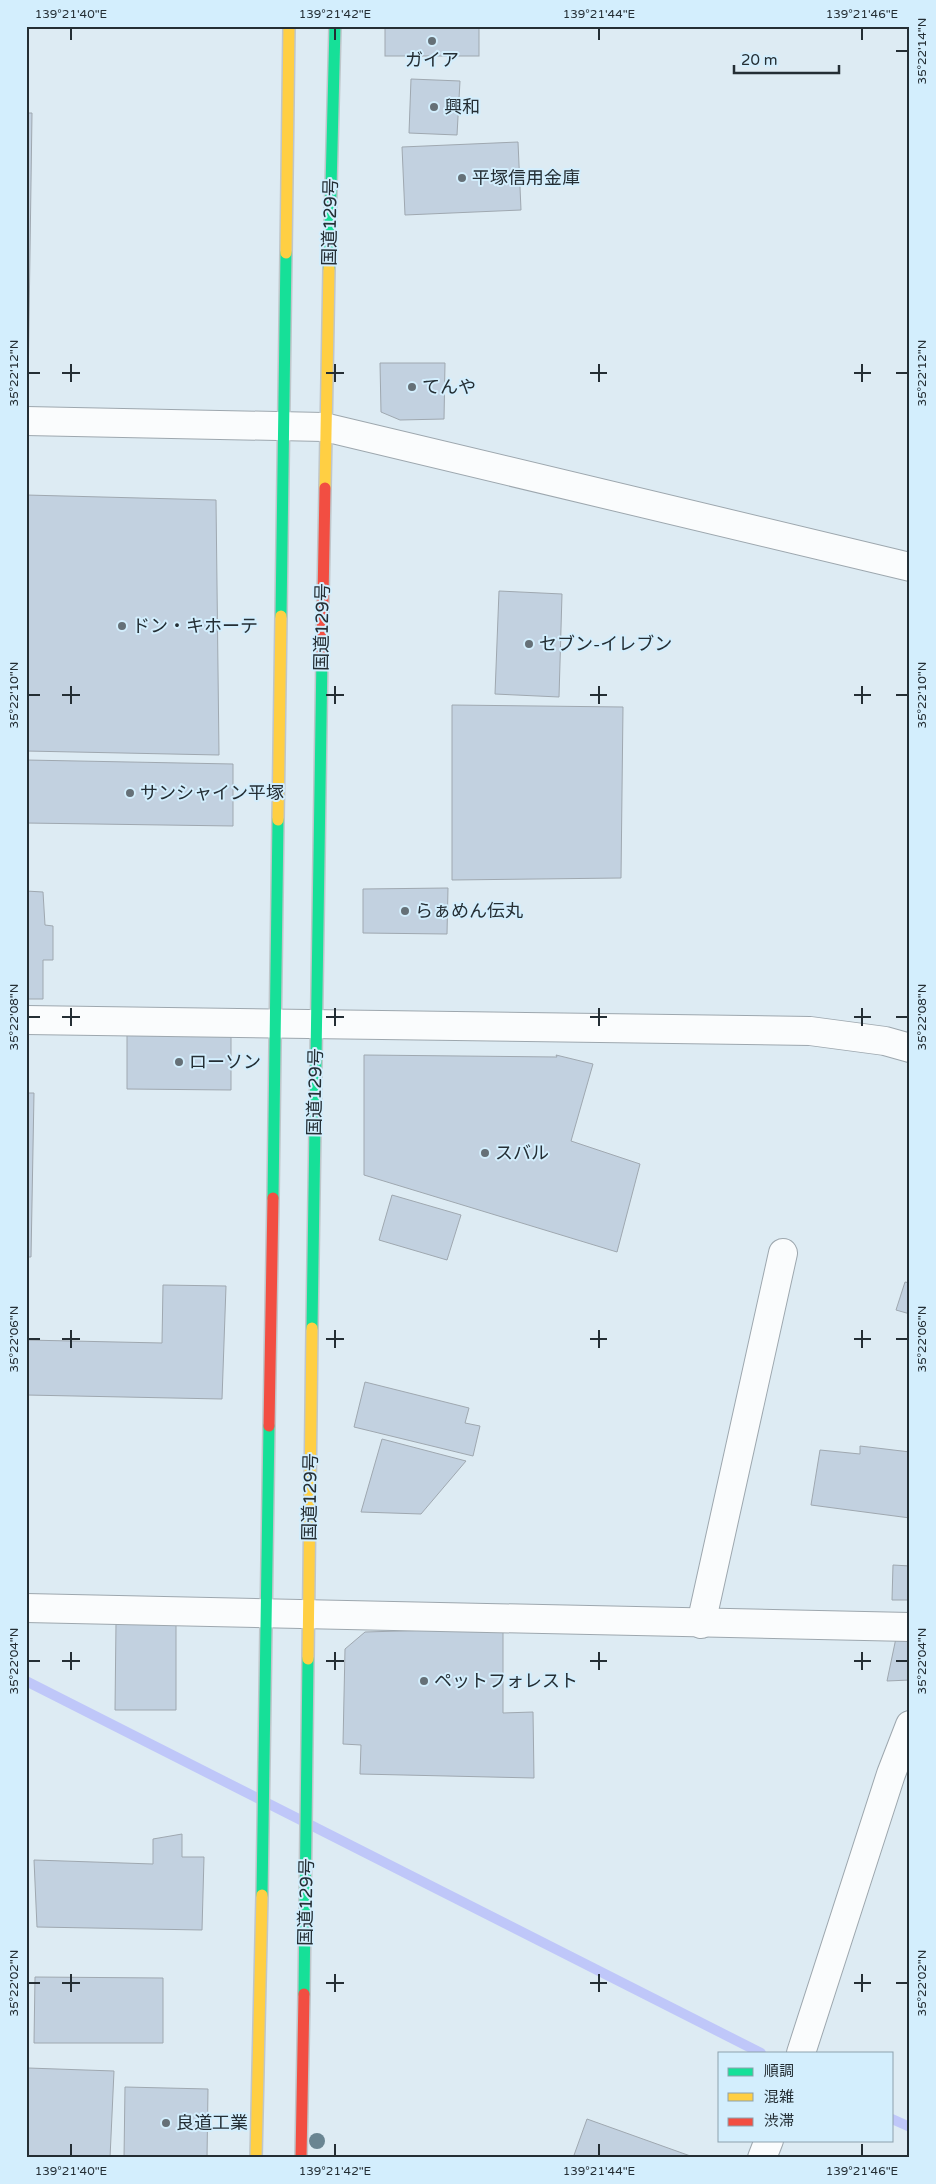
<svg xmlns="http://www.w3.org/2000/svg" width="936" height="2184" viewBox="0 0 936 2184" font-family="'Varela Round','Noto Sans JP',sans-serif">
	<rect width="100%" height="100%" fill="#ddebf3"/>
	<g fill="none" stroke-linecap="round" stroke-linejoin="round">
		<g stroke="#bfc7f9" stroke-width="10">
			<path d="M26,1681L761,2053"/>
			<path d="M892,2119L910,2127"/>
		</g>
	</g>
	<g fill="#c2d1e0" stroke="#9fa8b0">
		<rect x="385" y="26" width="94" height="30"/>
		<path d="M411,79L460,81L457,135L409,133Z"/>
		<path d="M26,113H32L28,391H26Z"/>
		<path d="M518,142L521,210L405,215L402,147Z"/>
		<path d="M380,363H445L444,419L400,420L381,412Z"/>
		<path d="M26,495L216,500L219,755L26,751Z"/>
		<path d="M499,591L562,594L559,697L495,694Z"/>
		<path d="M452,705L623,707L621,878L452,880Z"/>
		<path d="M26,760L233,764V826L26,823Z"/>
		<path d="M448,888L447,934L363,933V889Z"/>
		<path d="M26,891L43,892L45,925L53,926V960H43V999H26Z"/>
		<path d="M127,1033L231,1034V1090L127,1089Z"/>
		<path d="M364,1055L557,1057L556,1055L593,1064L571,1141L640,1164L617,1252L364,1175Z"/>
		<path d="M26,1093H34L31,1257H26Z"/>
		<path d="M392,1195L461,1215L447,1260L379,1240Z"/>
		<path d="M905,1282L910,1283V1314L896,1310Z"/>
		<path d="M163,1285L226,1286L222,1399L26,1395V1340L162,1343Z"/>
		<path d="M365,1382L469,1408L465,1423L480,1426L473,1456L354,1427Z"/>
		<path d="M382,1439L466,1461L421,1514L361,1512Z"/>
		<path d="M860,1446L910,1452V1518L811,1505L820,1450L860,1454Z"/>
		<path d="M893,1565L910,1566V1600H892Z"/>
		<path d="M116,1623H176V1710H115Z"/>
		<path d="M503,1628V1713L533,1712L534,1778L360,1774L361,1745L343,1744L345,1649L365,1632Z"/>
		<path d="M896,1638L910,1639V1680L887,1681Z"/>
		<path d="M182,1834V1857H204L202,1930L37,1927L34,1860L153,1864V1839Z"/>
		<path d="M35,1977L163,1978V2043H34Z"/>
		<path d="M28,2068L114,2071L110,2158H26Z"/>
		<path d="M125,2087L208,2089L207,2158H124Z"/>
		<path d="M587,2119L696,2158H573Z"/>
	</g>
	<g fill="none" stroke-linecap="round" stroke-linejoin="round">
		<defs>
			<g id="street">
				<path d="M26,421L324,427L910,567"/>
				<path d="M26,1020L810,1031L885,1041L910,1048"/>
				<path d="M26,1608L910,1627"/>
				<path d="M701,1624L783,1253"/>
				<path d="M801,2053L891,1774L910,1725"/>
				<path d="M762,2158L769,2140"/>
			</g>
			<g id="fast">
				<path d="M329,268L335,26"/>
				<path d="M281,616L286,253"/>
				<path d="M273,1198L278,820"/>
				<path d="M312,1328L322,654"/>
				<path d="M262,1895L269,1426"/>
				<path d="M304,1994L308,1659"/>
			</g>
			<g id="slow">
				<path d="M286,253L289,26"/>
				<path d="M325,488L329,268"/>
				<path d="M278,820L281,616"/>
				<path d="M308,1659L312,1328"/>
				<path d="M256,2158L262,1895"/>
			</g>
			<g id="jam">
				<path d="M322,654L325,488"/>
				<path d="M269,1426L273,1198"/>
				<path d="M301,2158L304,1994"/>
			</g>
		</defs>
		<use href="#street" stroke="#9da7ae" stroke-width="30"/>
		<use href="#fast" stroke="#bfc6ca" stroke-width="14"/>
		<use href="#slow" stroke="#bfc6ca" stroke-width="14"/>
		<use href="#jam" stroke="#bfc6ca" stroke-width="14"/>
		<use href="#street" stroke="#fafcfd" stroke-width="28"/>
		<use href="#fast" stroke="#16e098" stroke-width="11"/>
		<use href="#slow" stroke="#ffcf43" stroke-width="11"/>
		<use href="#jam" stroke="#f24e42" stroke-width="11"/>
	</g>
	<circle fill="#6a8592" cx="317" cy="2141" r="8"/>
	<path fill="none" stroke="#242e34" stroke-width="2" d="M71,28V40M335,28V40M599,28V40M862,28V40M896,51H908M71,364V382M335,364V382M599,364V382M862,364V382M28,373H40M62,373H80M326,373H344M590,373H607M854,373H871M896,373H908M71,686V704M335,686V704M599,686V704M862,686V704M28,695H40M62,695H80M326,695H344M590,695H607M854,695H871M896,695H908M71,1008V1026M335,1008V1026M599,1008V1026M862,1008V1026M28,1017H40M62,1017H80M326,1017H344M590,1017H607M854,1017H871M896,1017H908M71,1330V1348M335,1330V1348M599,1330V1348M862,1330V1348M28,1339H40M62,1339H80M326,1339H344M590,1339H607M854,1339H871M896,1339H908M71,1652V1670M335,1652V1670M599,1652V1670M862,1652V1670M28,1661H40M62,1661H80M326,1661H344M590,1661H607M854,1661H871M896,1661H908M71,1974V1992M335,1974V1992M599,1974V1992M862,1974V1992M28,1983H40M62,1983H80M326,1983H344M590,1983H607M854,1983H871M896,1983H908M71,2144V2156M335,2144V2156M599,2144V2156M862,2144V2156"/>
	<g fill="#657077" stroke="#d3eefd" stroke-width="2">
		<circle cx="432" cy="41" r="5"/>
		<circle cx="434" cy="107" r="5"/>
		<circle cx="462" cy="178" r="5"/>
		<circle cx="412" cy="387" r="5"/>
		<circle cx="122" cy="626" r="5"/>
		<circle cx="529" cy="644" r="5"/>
		<circle cx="130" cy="793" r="5"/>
		<circle cx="405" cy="911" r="5"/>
		<circle cx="179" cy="1062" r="5"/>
		<circle cx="485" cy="1153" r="5"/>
		<circle cx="424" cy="1681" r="5"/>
		<circle cx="166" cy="2123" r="5"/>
	</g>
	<g text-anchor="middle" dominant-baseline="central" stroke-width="4" stroke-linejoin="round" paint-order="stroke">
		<g font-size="18" fill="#242e34" stroke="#d3eefd" text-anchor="start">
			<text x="432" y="60" text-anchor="middle">ガイア</text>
			<text x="444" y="107">興和</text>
			<text x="472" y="178">平塚信用金庫</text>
			<text x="422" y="387">てんや</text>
			<text x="132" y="626">ドン・キホーテ</text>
			<text x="539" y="644">セブン-イレブン</text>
			<text x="140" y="793">サンシャイン平塚</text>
			<text x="415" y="911">らぁめん伝丸</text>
			<text x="189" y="1062">ローソン</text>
			<text x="495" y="1153">スバル</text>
			<text x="434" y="1681">ペットフォレスト</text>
			<text x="176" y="2123">良道工業</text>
		</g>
		<g font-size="18" fill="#242e34" stroke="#d3eefd">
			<text transform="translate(330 222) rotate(-89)">国道129号</text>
			<text transform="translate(322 627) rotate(-89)">国道129号</text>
			<text transform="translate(315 1092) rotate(-89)">国道129号</text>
			<text transform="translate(310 1497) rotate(-89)">国道129号</text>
			<text transform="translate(306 1902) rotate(-89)">国道129号</text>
		</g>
	</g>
	<rect width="936" height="2184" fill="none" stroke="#d3eefd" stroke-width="55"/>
	<rect x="718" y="2052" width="175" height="90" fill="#d3eefd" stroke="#8da1ad"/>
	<rect x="728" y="2068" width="25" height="8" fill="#16e098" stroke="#8da1ad"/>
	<text x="764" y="2076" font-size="15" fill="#242e34">順調</text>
	<rect x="728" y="2093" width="25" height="8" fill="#ffcf43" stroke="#8da1ad"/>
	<text x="764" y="2102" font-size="15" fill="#242e34">混雑</text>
	<rect x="728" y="2118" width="25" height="8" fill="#f24e42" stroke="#8da1ad"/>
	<text x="764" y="2126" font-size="15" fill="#242e34">渋滞</text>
	<path d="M734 65v8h105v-8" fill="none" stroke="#242e34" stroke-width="2.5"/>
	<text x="741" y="65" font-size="15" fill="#242e34" stroke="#d3eefd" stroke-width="4" paint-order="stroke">20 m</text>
	<rect x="28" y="28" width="880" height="2128" fill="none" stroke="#242e34" stroke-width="2"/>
	<g font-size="12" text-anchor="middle" fill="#242e34">
		<text x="71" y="18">139°21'40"E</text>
		<text x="335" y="18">139°21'42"E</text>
		<text x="599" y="18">139°21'44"E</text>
		<text x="862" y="18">139°21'46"E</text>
		<text transform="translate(922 51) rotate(-90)" y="4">35°22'14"N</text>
		<text transform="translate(14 373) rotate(-90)" y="4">35°22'12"N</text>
		<text transform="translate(922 373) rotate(-90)" y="4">35°22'12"N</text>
		<text transform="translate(14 695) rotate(-90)" y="4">35°22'10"N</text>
		<text transform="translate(922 695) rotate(-90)" y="4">35°22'10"N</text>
		<text transform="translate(14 1017) rotate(-90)" y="4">35°22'08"N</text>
		<text transform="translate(922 1017) rotate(-90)" y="4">35°22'08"N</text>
		<text transform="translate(14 1339) rotate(-90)" y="4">35°22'06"N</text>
		<text transform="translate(922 1339) rotate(-90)" y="4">35°22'06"N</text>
		<text transform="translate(14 1661) rotate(-90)" y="4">35°22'04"N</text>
		<text transform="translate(922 1661) rotate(-90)" y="4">35°22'04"N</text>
		<text transform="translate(14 1983) rotate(-90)" y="4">35°22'02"N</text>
		<text transform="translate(922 1983) rotate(-90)" y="4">35°22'02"N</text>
		<text x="71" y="2175">139°21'40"E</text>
		<text x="335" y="2175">139°21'42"E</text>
		<text x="599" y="2175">139°21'44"E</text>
		<text x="862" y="2175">139°21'46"E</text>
	</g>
</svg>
